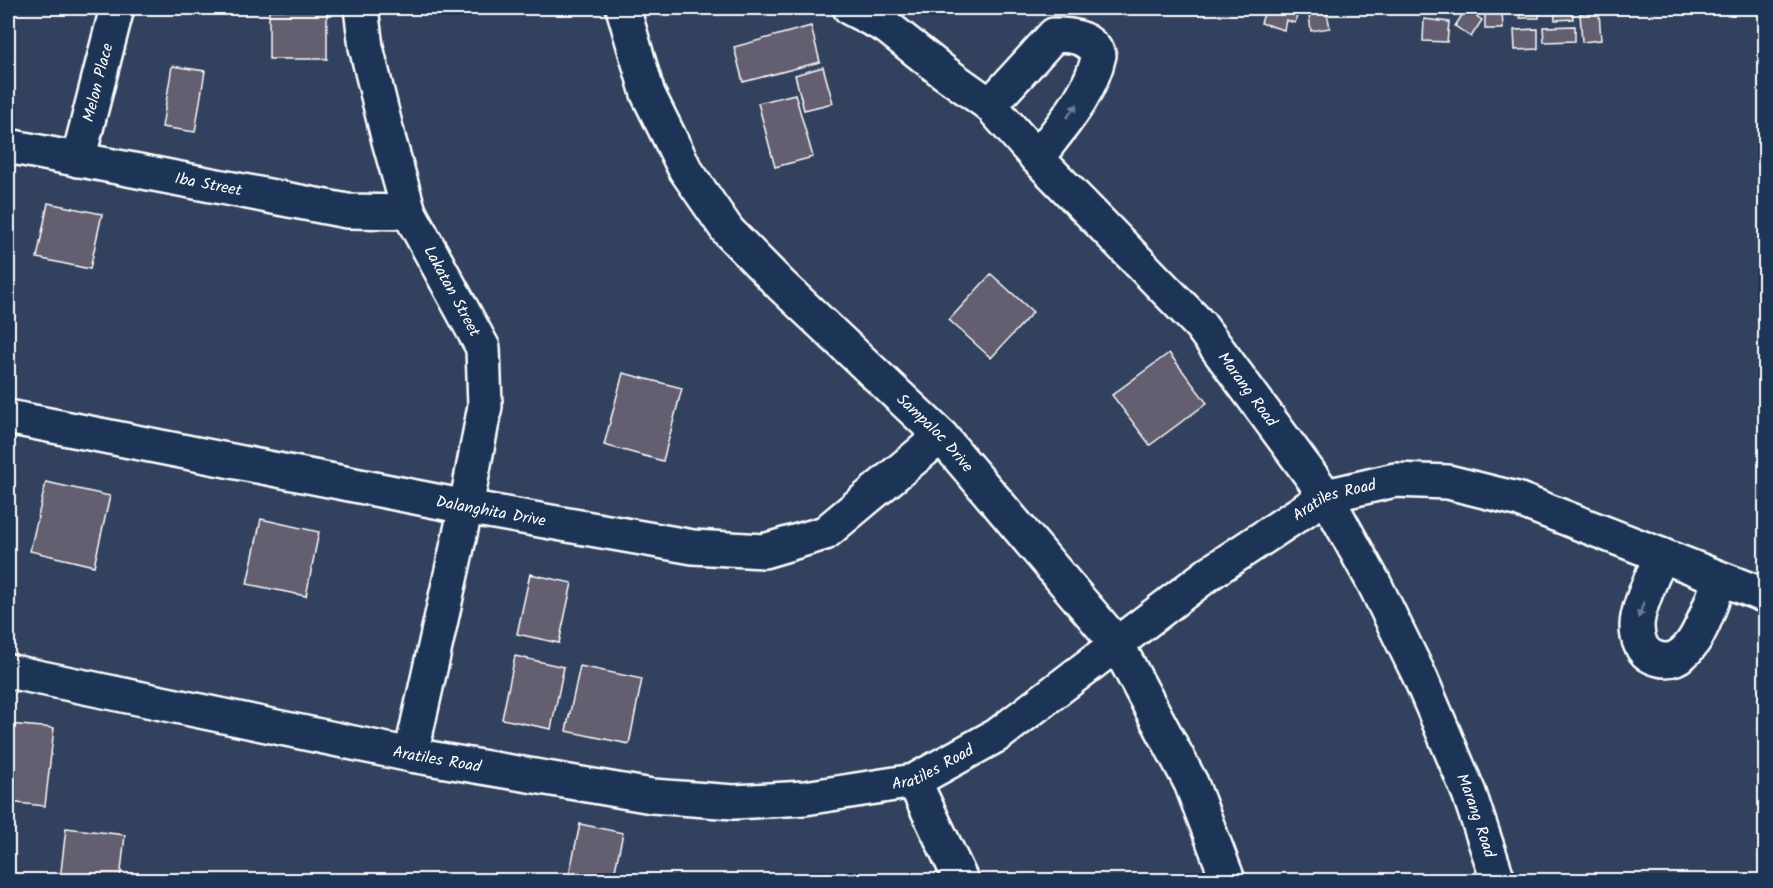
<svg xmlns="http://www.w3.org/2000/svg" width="1773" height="888" viewBox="0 0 1773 888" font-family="Kalam,sans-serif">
	<rect width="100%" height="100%" fill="#32415e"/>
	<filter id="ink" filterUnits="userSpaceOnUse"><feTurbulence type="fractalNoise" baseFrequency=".0167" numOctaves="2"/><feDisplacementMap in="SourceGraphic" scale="12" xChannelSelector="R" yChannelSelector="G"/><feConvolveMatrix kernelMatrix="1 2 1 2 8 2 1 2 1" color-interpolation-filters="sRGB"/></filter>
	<g filter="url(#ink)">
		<g fill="#635e70" stroke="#fff" stroke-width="1.5">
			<path d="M1266,8H1299L1295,23L1286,20L1284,30L1261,23Z"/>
			<path d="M1308,8H1326L1330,28L1311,31Z"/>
			<path d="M1519,8H1539V18H1520Z"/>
			<path d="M1554,8H1572L1573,19L1555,20Z"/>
			<path d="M1466,9L1482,20L1471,37L1455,26Z"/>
			<rect x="269" y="10" width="58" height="49"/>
			<path d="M1502,10L1503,29H1485V11Z"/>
			<path d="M1599,12L1601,40L1582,42L1580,13Z"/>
			<path d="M1424,19L1449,22L1447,42L1423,41Z"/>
			<path d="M811,26L820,62L743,82L734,47Z"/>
			<path d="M1575,26V41L1544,42L1543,27Z"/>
			<path d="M1538,29V49L1515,50L1514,30Z"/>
			<path d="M172,66L205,71L195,132L162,127Z"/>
			<path d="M823,67L833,103L804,110L795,75Z"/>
			<path d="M795,94L813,157L775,167L758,103Z"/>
			<path d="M48,203L102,214L90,269L37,258Z"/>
			<path d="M991,274L1033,312L991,358L949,320Z"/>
			<path d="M1169,353L1207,403L1150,445L1112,395Z"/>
			<path d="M623,373L682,388L663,461L604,445Z"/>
			<path d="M46,482L110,496L94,566L30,551Z"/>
			<path d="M261,519L319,532L306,596L247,584Z"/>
			<path d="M530,574L572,583L559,643L517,634Z"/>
			<path d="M515,656L564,667L551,729L502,719Z"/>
			<path d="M580,666L642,679L629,744L566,731Z"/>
			<path d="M8,724L54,728L45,806L8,802Z"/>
			<path d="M580,824L623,833L613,880H568Z"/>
			<path d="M66,828L125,835L120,880H60Z"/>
		</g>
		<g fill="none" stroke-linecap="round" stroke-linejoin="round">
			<defs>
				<g id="street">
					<path id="s1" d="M361,8L366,47L389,141L409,212L483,348L485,406L466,507L411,755"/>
					<path id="s2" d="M850,8L887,27L945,73L990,105L1037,158L1200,325L1326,496L1374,583L1420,677L1469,793L1498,880"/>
					<path d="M990,105L1054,35C1074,35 1088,37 1099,55C1090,96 1061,126 1037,158"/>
					<path id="s3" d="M8,146L347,211L409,212"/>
					<path id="s4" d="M78,160L117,8"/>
					<path id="s5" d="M8,417L466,507L693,547L764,551L825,533L941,436"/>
					<path d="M1661,555C1654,574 1637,607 1637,626C1637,638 1641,652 1653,657C1693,675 1708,607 1720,580"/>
					<path id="s6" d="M8,671L411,755L652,796L734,802L805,798L914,781L999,734L1211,572L1326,496L1395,480L1448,482L1517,499L1766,596"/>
					<path d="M914,781L961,880"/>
				</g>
				<g id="secondary">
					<path id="s7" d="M623,8L648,94L685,169L728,231L781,285L941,436L1117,644L1191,783L1228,880"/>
				</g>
			</defs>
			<use href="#street" stroke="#fff" stroke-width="38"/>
			<use href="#secondary" stroke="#fff" stroke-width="38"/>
			<use href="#street" stroke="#1d3557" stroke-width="33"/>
			<use href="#secondary" stroke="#1d3557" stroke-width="33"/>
		</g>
		<defs><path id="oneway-solid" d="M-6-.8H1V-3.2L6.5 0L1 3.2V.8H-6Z" transform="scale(1.5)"/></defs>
		<g fill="#6c7c92">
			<use href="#oneway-solid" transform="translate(1072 111) rotate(-52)"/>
			<use href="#oneway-solid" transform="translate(1641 610) rotate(109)"/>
		</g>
	</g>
	<g text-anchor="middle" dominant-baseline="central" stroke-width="6" stroke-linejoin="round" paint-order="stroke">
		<g font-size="16" fill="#fff" stroke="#1d3557">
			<text stroke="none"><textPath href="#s4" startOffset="80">Melon Place</textPath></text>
			<text stroke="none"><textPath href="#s3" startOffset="204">Iba Street</textPath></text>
			<text stroke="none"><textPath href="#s1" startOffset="300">Lakatan Street</textPath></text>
			<text stroke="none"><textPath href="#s2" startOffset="555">Marang Road</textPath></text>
			<text stroke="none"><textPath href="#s7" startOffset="538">Sampaloc Drive</textPath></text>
			<text stroke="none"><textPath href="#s6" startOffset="1428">Aratiles Road</textPath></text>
			<text stroke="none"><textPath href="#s5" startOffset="492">Dalanghita Drive</textPath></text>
			<text stroke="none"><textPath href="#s6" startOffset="438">Aratiles Road</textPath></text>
			<text stroke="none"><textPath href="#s6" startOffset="942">Aratiles Road</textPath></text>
			<text stroke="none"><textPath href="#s2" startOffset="1041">Marang Road</textPath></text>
		</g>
	</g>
	<rect width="1773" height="888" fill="none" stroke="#1d3557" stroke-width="30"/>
	<rect x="15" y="15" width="1743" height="858" fill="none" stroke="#fff" stroke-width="2" filter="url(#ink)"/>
</svg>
